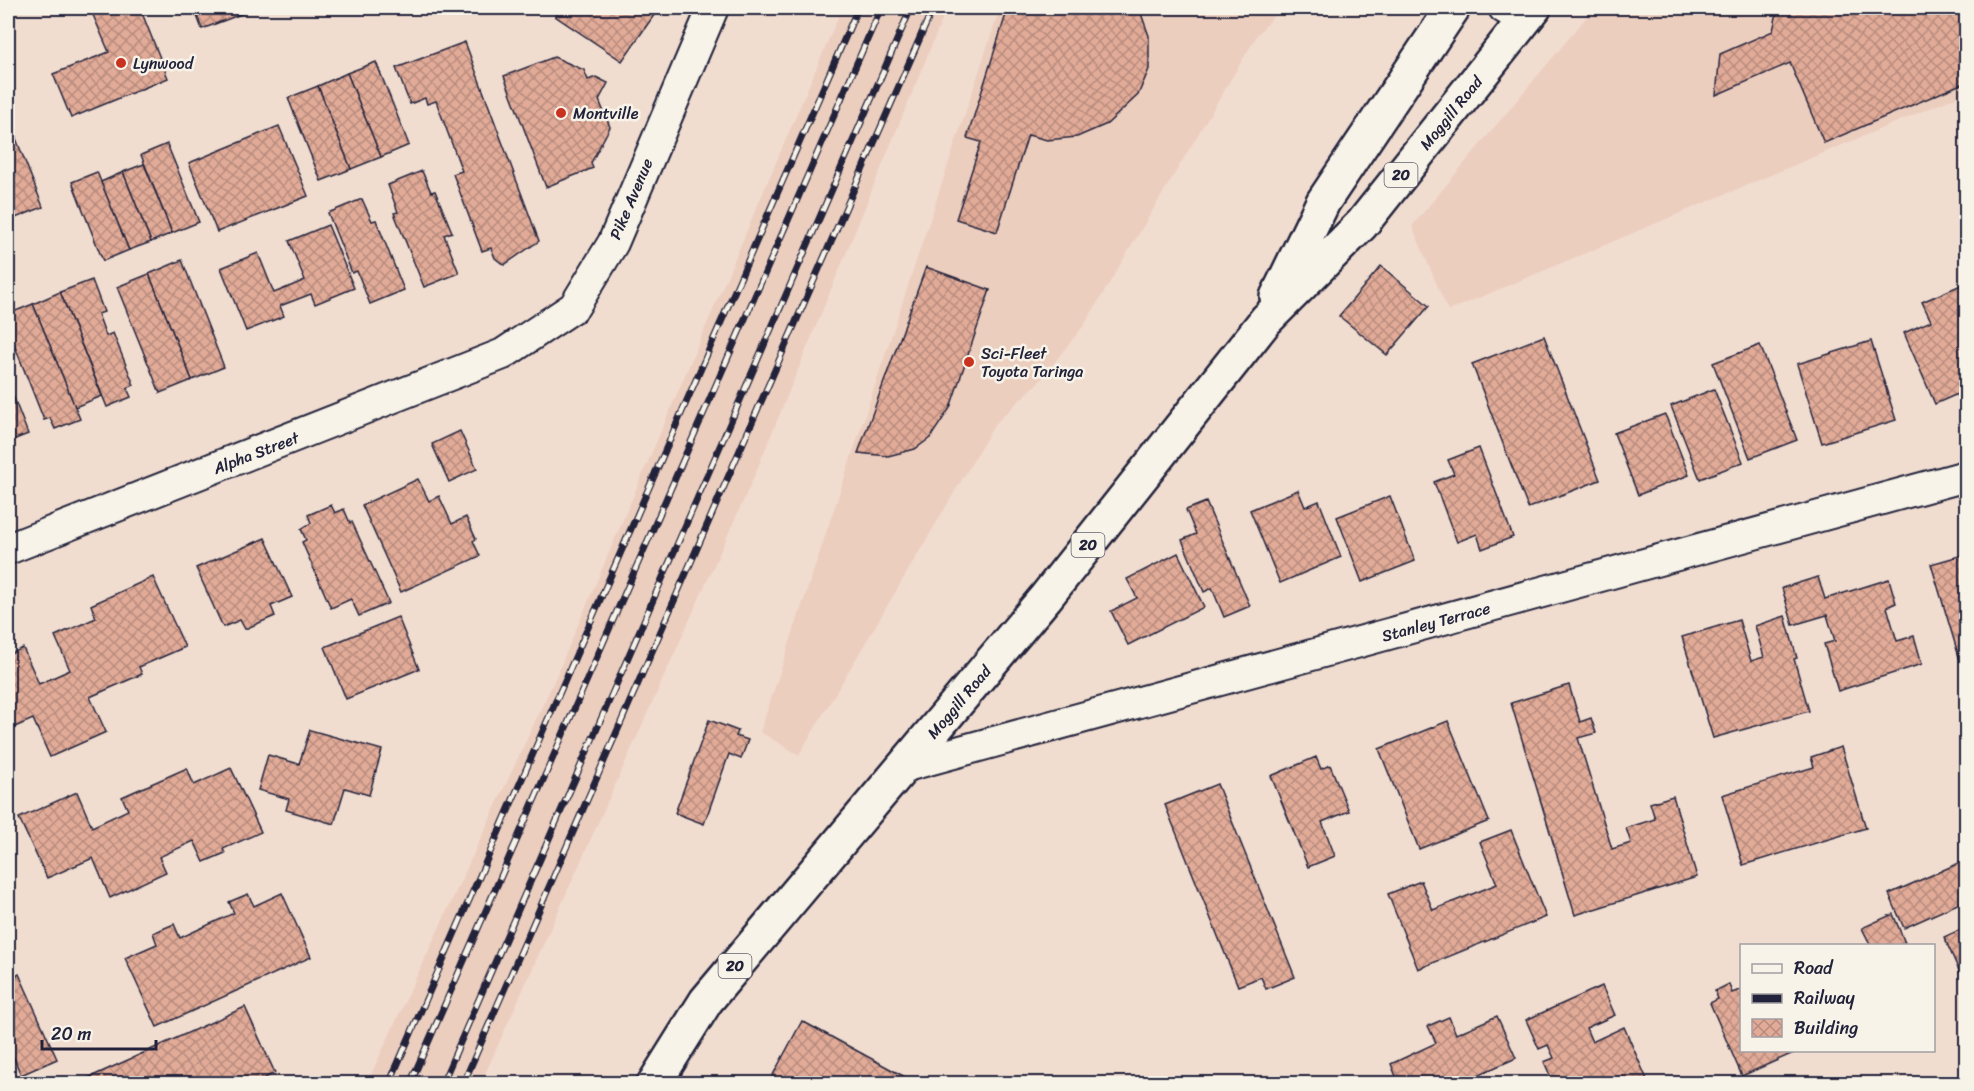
<svg xmlns="http://www.w3.org/2000/svg" width="1974" height="1091" viewBox="0 0 1974 1091" font-family="Sriracha,sans-serif">
	<defs>
		<pattern id="building-cross-hatch" width="8" height="8" patternUnits="userSpaceOnUse" patternTransform="scale(1.5)"><rect width="8" height="8" fill="#e2ab98"/><path d="M0 0l8 8M0 8l8-8" fill="none" stroke="#b78b7d"/></pattern>
	</defs>
	<rect width="100%" height="100%" fill="#f1ddd0"/>
	<filter id="ink" filterUnits="userSpaceOnUse"><feTurbulence type="fractalNoise" baseFrequency=".0167" numOctaves="2"/><feDisplacementMap in="SourceGraphic" scale="12" xChannelSelector="R" yChannelSelector="G"/><feConvolveMatrix kernelMatrix="1 2 1 2 8 2 1 2 1" color-interpolation-filters="sRGB"/></filter>
	<g filter="url(#ink)">
		<g fill="#eccebf">
			<path d="M842,8H947L754,477L481,1083H367L557,674Z"/>
			<path d="M1000,8H1281L1258,34L1085,324L1040,381L995,424L799,755L760,732Z"/>
			<path d="M1594,8H1966V93L1448,311L1412,226Z"/>
		</g>
		<g fill="url(#building-cross-hatch)" stroke="#22223b" stroke-width="1.5">
			<path d="M90,8H140L168,78L71,118L53,74L109,52Z"/>
			<path d="M194,8H257L202,29Z"/>
			<path d="M561,8H659L622,61L555,16Z"/>
			<path d="M1008,8H1139L1149,36V69L1138,95L1107,124L1077,137L1047,140L1028,135L997,232L956,219L981,142L967,138Z"/>
			<path d="M1778,8H1966V82L1824,143L1790,63L1716,95L1720,54L1773,31Z"/>
			<path d="M465,42L539,241L504,265L495,258L491,248L482,251L453,174L462,171L436,101L427,104L425,98L410,104L396,68Z"/>
			<path d="M554,57L584,70L588,80L596,77L608,83L599,100L610,127L591,163L593,168L546,187L504,76Z"/>
			<path d="M376,62L409,145L381,157L347,73Z"/>
			<path d="M347,73L381,157L351,169L318,86Z"/>
			<path d="M318,86L351,169L321,181L288,98Z"/>
			<path d="M8,118L43,207L8,221Z"/>
			<path d="M279,126L308,196L217,232L189,163Z"/>
			<path d="M167,144L199,222L172,233L141,155Z"/>
			<path d="M144,164L172,233L151,242L123,172Z"/>
			<path d="M422,171L431,192L435,191L452,232L444,235L459,273L424,287L394,213L398,212L388,185Z"/>
			<path d="M97,172L129,250L103,261L72,182Z"/>
			<path d="M123,172L151,242L129,250L101,182Z"/>
			<path d="M362,199L372,221L376,220L404,290L370,304L357,271L352,273L328,213Z"/>
			<path d="M328,225L354,288L315,304L311,294L280,306L284,316L246,331L221,268L258,253L274,293L291,286L305,280L289,241Z"/>
			<path d="M182,260L224,367L192,380L149,274Z"/>
			<path d="M1381,266L1429,306L1387,355L1339,316Z"/>
			<path d="M926,267L990,290L950,408L930,438L915,449L888,456L858,453Z"/>
			<path d="M149,274L192,380L160,393L117,287Z"/>
			<path d="M92,280L104,312L98,314L106,336L113,333L134,385L127,388L131,397L107,407L60,292Z"/>
			<path d="M1961,285L1966,299V396L1964,397L1962,392L1935,404L1904,333L1931,321L1922,302Z"/>
			<path d="M60,292L102,396L75,407L33,304Z"/>
			<path d="M33,304L80,419L55,429L50,418L44,420L8,329V314Z"/>
			<path d="M1544,336L1600,480L1528,508L1472,364Z"/>
			<path d="M1871,341L1896,420L1822,443L1797,364Z"/>
			<path d="M1760,345L1797,440L1750,458L1713,363Z"/>
			<path d="M8,383L28,434L8,442Z"/>
			<path d="M1714,389L1743,462L1700,479L1671,406Z"/>
			<path d="M1665,414L1689,475L1638,495L1614,433Z"/>
			<path d="M460,431L477,469L449,482L432,444Z"/>
			<path d="M1479,448L1513,537L1482,549L1477,534L1457,542L1434,482L1454,474L1448,460Z"/>
			<path d="M418,479L429,501L439,496L452,524L466,517L476,539L473,541L480,556L401,592L362,505Z"/>
			<path d="M1298,490L1305,507L1319,501L1341,557L1280,583L1250,510Z"/>
			<path d="M1390,496L1415,561L1362,582L1337,517Z"/>
			<path d="M1206,502L1250,606L1224,617L1212,588L1204,592L1182,540L1196,534L1186,510Z"/>
			<path d="M331,505L335,513L344,509L350,523L352,522L389,603L359,616L351,599L331,608L302,542L306,540L301,529L311,523L308,515Z"/>
			<path d="M265,538L292,597L271,606L275,616L245,629L240,620L223,627L196,568Z"/>
			<path d="M1178,553L1204,607L1128,645L1111,611L1137,598L1127,579Z"/>
			<path d="M1966,554V680L1931,564Z"/>
			<path d="M153,577L185,647L139,667L142,674L90,697L106,732L50,757L33,719L8,730V655L23,648L39,684L70,670L55,636L96,618L91,605Z"/>
			<path d="M1818,577L1825,599L1889,579L1896,603L1887,607L1897,641L1914,636L1922,664L1838,691L1824,644L1835,641L1827,615L1793,625L1782,588Z"/>
			<path d="M1785,616L1797,658L1794,659L1809,711L1713,738L1682,637L1739,620L1751,661L1764,657L1755,626Z"/>
			<path d="M398,617L419,669L346,699L325,647Z"/>
			<path d="M1569,685L1580,722L1591,718L1596,733L1578,738L1612,849L1631,843L1626,828L1655,819L1650,803L1673,796L1697,877L1575,915L1511,703Z"/>
			<path d="M709,720L738,731L736,736L748,740L741,759L729,754L704,824L675,813Z"/>
			<path d="M1448,721L1489,821L1419,849L1379,749Z"/>
			<path d="M310,730L382,750L369,795L345,788L334,824L286,810L289,799L258,790L268,755L299,764Z"/>
			<path d="M1841,747L1866,828L1743,865L1722,795L1814,767L1811,757Z"/>
			<path d="M1316,757L1321,769L1330,765L1349,811L1322,822L1335,856L1308,867L1271,776Z"/>
			<path d="M187,768L194,785L231,768L261,832L223,849L225,853L204,862L194,841L159,857L166,872L110,898L93,858L47,878L19,818L77,792L92,827L128,810L122,797Z"/>
			<path d="M1217,784L1295,977L1266,989L1261,977L1238,986L1165,805Z"/>
			<path d="M1511,830L1546,917L1418,969L1388,894L1421,881L1433,910L1497,884L1480,842Z"/>
			<path d="M1966,860V911L1962,902L1904,928L1889,894Z"/>
			<path d="M282,893L311,957L157,1027L125,958L157,944L153,933L174,924L180,938L234,913L229,902L248,894L254,906Z"/>
			<path d="M1893,914L1905,943L1899,946H1867L1870,944L1862,928Z"/>
			<path d="M1966,927V975L1962,977L1944,937Z"/>
			<path d="M19,974L57,1059L21,1075L8,1044V979Z"/>
			<path d="M1729,984L1732,993L1742,989V1050H1800L1742,1076L1710,1003L1718,999L1715,991Z"/>
			<path d="M1602,986L1615,1015L1586,1028L1592,1042L1624,1027L1649,1084H1554L1544,1062L1554,1058L1548,1045L1539,1049L1526,1020Z"/>
			<path d="M245,1007L275,1073L253,1084H88L86,1079Z"/>
			<path d="M1497,1016L1516,1058L1478,1075L1482,1084H1399L1391,1064L1436,1043L1428,1026L1449,1017L1456,1034Z"/>
			<path d="M802,1021L918,1084H768Z"/>
		</g>
		<g fill="none" stroke-linecap="round" stroke-linejoin="round">
			<defs>
				<g id="street">
					<path d="M1504,8L1525,20"/>
					<path d="M8,549L503,354L574,307L613,243L713,8"/>
					<path d="M906,766L1966,476"/>
				</g>
				<g id="highway">
					<path d="M1277,297L1323,202L1453,8"/>
					<path d="M654,1084L706,1001L1046,597L1266,320L1362,224L1534,8"/>
				</g>
			</defs>
			<use href="#street" stroke="#22223b" stroke-width="34"/>
			<use href="#highway" stroke="#22223b" stroke-width="38"/>
			<use href="#street" stroke="#f7f3e8" stroke-width="30"/>
			<use href="#highway" stroke="#f7f3e8" stroke-width="33"/>
			<defs>
				<g id="rail">
					<path d="M389,1084L858,8"/>
					<path d="M410,1084L881,8"/>
					<path d="M442,1084L911,8"/>
					<path d="M463,1084L933,8"/>
				</g>
			</defs>
			<use href="#rail" stroke="#22223b" stroke-width="7"/>
			<use href="#rail" stroke="#f7f3e8" stroke-width="4.5" stroke-dasharray="14" stroke-linecap="butt"/>
		</g>
	</g>
	<g fill="#c8321e" stroke="#f7f3e8" stroke-width="2">
		<circle cx="121" cy="63" r="6"/>
		<circle cx="561" cy="113" r="6"/>
		<circle cx="969" cy="362" r="6"/>
	</g>
	<g text-anchor="middle" dominant-baseline="central" stroke-width="5" stroke-linejoin="round" paint-order="stroke">
		<g fill="#f7f3e8" stroke="#62616f" stroke-width="1.5">
			<rect x="1384.5" y="163" width="33" height="24" rx="4.5"/>
			<rect x="1071.5" y="533" width="33" height="24" rx="4.5"/>
			<rect x="718.5" y="954" width="33" height="24" rx="4.5"/>
		</g>
		<g font-size="15" font-weight="bold" fill="#22223b">
			<text x="1401" y="175">20</text>
			<text x="1088" y="545">20</text>
			<text x="735" y="966">20</text>
		</g>
		<g font-size="16" fill="#22223b" stroke="#f7f3e8" text-anchor="start">
			<text x="133" y="63">Lynwood</text>
			<text x="573" y="113">Montville</text>
			<text x="981" y="353">Sci-Fleet<tspan x="981" dy="18">Toyota Taringa</tspan></text>
		</g>
		<g font-size="16" fill="#22223b" stroke="#f7f3e8">
			<text transform="translate(1451 113) rotate(-51)">Moggill Road</text>
			<text transform="translate(631 199) rotate(-67)">Pike Avenue</text>
			<text transform="translate(256 453) rotate(-21)">Alpha Street</text>
			<text transform="translate(1436 622) rotate(-15)">Stanley Terrace</text>
			<text transform="translate(959 702) rotate(-50)">Moggill Road</text>
		</g>
	</g>
	<rect width="1974" height="1091" fill="none" stroke="#f7f3e8" stroke-width="30"/>
	<rect x="15" y="15" width="1944" height="1061" fill="none" stroke="#22223b" stroke-width="2" filter="url(#ink)"/>
	<rect x="1740" y="944" width="195" height="108" fill="#f7f3e8" stroke="#a29fa3" stroke-width="1.5"/>
	<rect x="1752" y="964" width="30" height="9" fill="#f7f3e8" stroke="#a29fa3" stroke-width="1.5"/>
	<text x="1794" y="974" font-size="18" fill="#22223b">Road</text>
	<rect x="1752" y="994" width="30" height="9" fill="#22223b" stroke="#a29fa3" stroke-width="1.5"/>
	<text x="1794" y="1004" font-size="18" fill="#22223b">Railway</text>
	<rect x="1752" y="1019" width="30" height="18" fill="url(#building-cross-hatch)" stroke="#a29fa3" stroke-width="1.5"/>
	<text x="1794" y="1034" font-size="18" fill="#22223b">Building</text>
	<path d="M42 1040v9h114v-9" fill="none" stroke="#22223b" stroke-width="3"/>
	<text x="51" y="1040" font-size="18" fill="#22223b" stroke="#f7f3e8" stroke-width="4.5" paint-order="stroke">20 m</text>
</svg>
